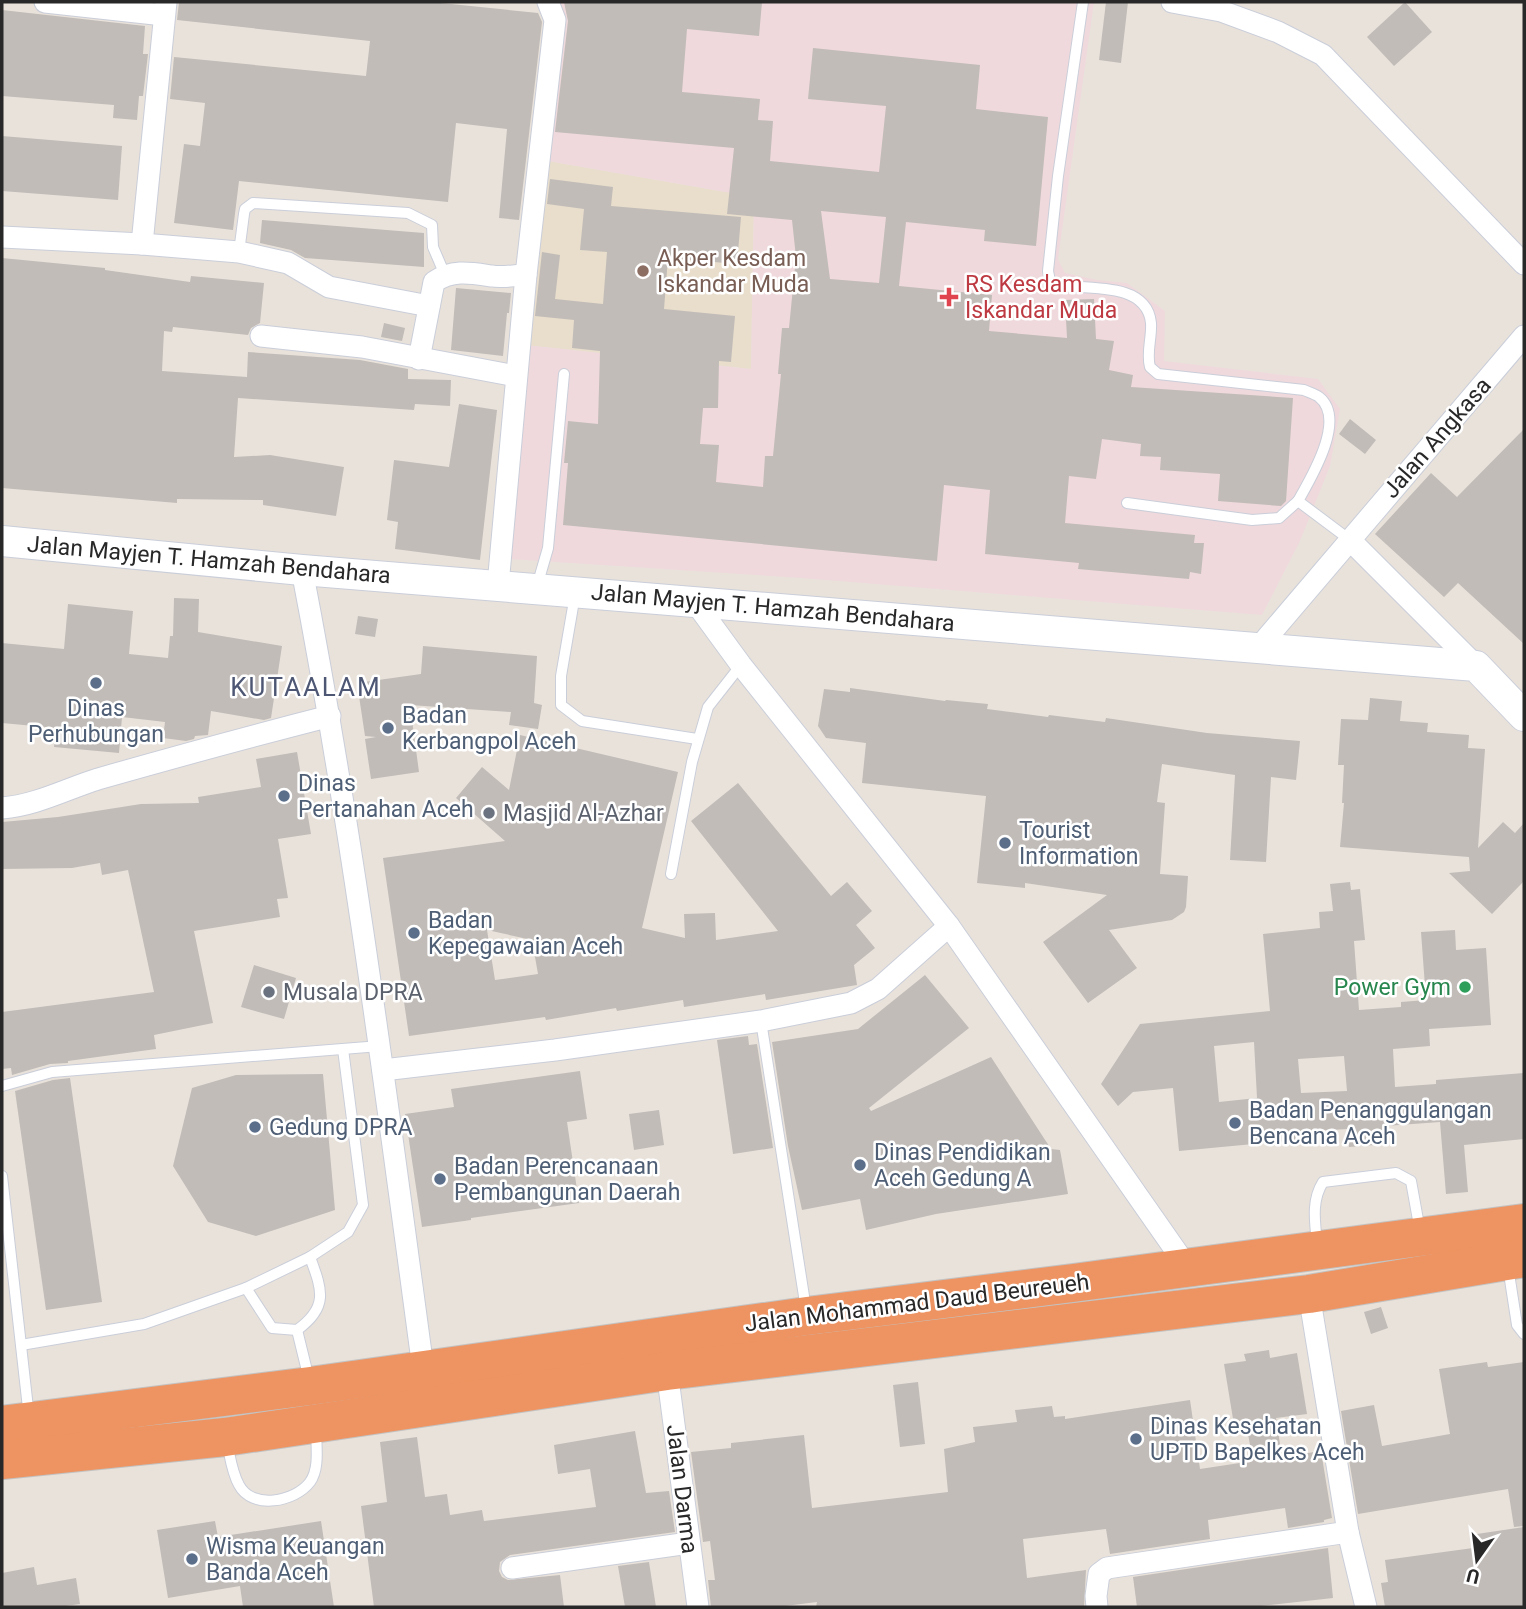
<svg xmlns="http://www.w3.org/2000/svg" width="1526" height="1609" viewBox="0 0 1526 1609" font-family="Roboto,sans-serif">
	<rect width="100%" height="100%" fill="#e9e2db"/>
	<path fill="#e9decc" d="M548,161L754,197L751,369L525,345Z"/>
	<path fill="#efd9dc" d="M554,2H1094L1058,259L1065,273L1097,280L1127,283L1165,311L1164,361L1318,379L1340,409L1330,466L1300,541L1262,615L801,578L509,559L525,345L751,369L754,197L548,161Z"/>
	<g fill="#c1bcb8" fill-rule="evenodd">
		<path d="M179,2H431L538,13L542,22L519,220L499,218L507,129L456,123L448,202L239,181L233,230L174,223L184,144L200,146L205,103L170,99L174,57L366,76L370,41L177,20Z"/>
		<path d="M564,2H762L759,36L687,29L682,92L760,99L758,120L773,121L770,161L879,172L886,106L808,99L813,48L980,65L976,109L1048,117L1036,246L984,241L985,230L906,222L899,286L992,295L989,331L1067,338L1065,300L1094,299L1096,339L1114,341L1109,370L1133,375L1131,387L1293,398L1286,501L1281,506L1218,501L1220,474L1160,470L1161,457L1140,456L1141,444L1102,439L1096,479L1069,476L1065,523L1195,535L1194,543H1204L1201,574L1190,572L1189,579L1078,569L1079,563L985,554L990,490L944,485L937,561L563,525L568,463H564L568,421L598,424L600,351L572,348L574,320L535,316L542,252L560,255L555,299L603,304L607,252L580,250L584,209L547,204L550,179L613,187L611,206L741,217L737,264L668,258L664,309L735,316L731,362L719,361L718,408H703L700,444L719,445L716,482L763,487L765,456H773L781,374H778L782,328H789L796,257L792,220L727,214L734,148L555,132L568,21ZM821,211L886,217L879,283L830,279Z"/>
		<path d="M1106,2H1128L1121,63L1099,60Z"/>
		<path d="M1405,2L1432,32L1394,66L1367,37Z"/>
		<path d="M2,10L145,26L143,54H148L143,96H139L137,120L113,118L114,105L2,96Z"/>
		<path d="M2,136L122,146L118,200L2,191Z"/>
		<path d="M262,220L424,233V267L305,258L291,250L260,243Z"/>
		<path d="M2,258L105,268V270L190,282L191,276L264,283L260,323L251,328L248,335L173,327L172,332L164,331L162,371L247,377L248,352L360,360L408,369V379L451,380L450,406L415,404L414,410L238,398L234,457L270,455L344,467L336,516L263,505V500L177,499V503L2,488Z"/>
		<path d="M456,288L511,293L509,313H507L503,356L451,350Z"/>
		<path d="M384,323L405,328L402,341L381,337Z"/>
		<path d="M459,404L497,410L480,560L395,549L398,522L387,520L394,460L449,467Z"/>
		<path d="M1350,419L1376,440L1365,454L1339,434Z"/>
		<path d="M1524,429V644L1458,583L1444,597L1375,534L1431,473L1457,497Z"/>
		<path d="M174,598L199,599L198,632L282,646L271,718L264,720L211,711L208,735L195,736L194,739L186,741L163,738L165,722L122,717L119,753L54,747L56,728L2,723V643L64,649L68,604L133,611L129,654L168,658L170,636H173Z"/>
		<path d="M358,616L378,619L375,637L355,634Z"/>
		<path d="M423,646L537,656L534,703L542,705L538,729L509,725L511,712L410,705L419,772L371,779L365,739L376,737L365,736L357,683L421,674Z"/>
		<path d="M850,688L945,701L946,700L988,704L987,709L1048,717L1049,715L1105,722L1106,718L1207,733L1300,741L1296,780L1271,777L1266,862L1230,860L1235,775L1162,764L1157,802L1165,803L1160,874L1188,876L1186,907L1184,912L1172,920L1109,930L1137,968L1088,1003L1043,942L1107,895L1025,883V888L977,883L986,796L862,783L866,743L826,738L818,726L824,689L850,692Z"/>
		<path d="M1370,698L1402,701L1400,721L1428,723L1427,732L1469,735L1468,748L1485,749L1478,848L1503,822L1515,833L1524,823V881L1492,914L1449,873L1470,871L1469,857L1340,847L1344,803H1342L1344,765H1338L1341,719L1368,720Z"/>
		<path d="M520,735L678,772L642,928L685,938L684,914L715,913L716,940L778,931L691,821L738,783L831,896L847,882L872,911L856,925L875,948L854,965L857,985L766,1000L765,994L684,1007L683,1000L617,1011L616,1008L546,1020L545,1017L409,1036L383,858L505,841L456,798L482,767L509,790ZM487,930L532,940L538,974L495,980Z"/>
		<path d="M297,752L311,834L278,839L288,898L277,899L280,917L194,931L213,1023L154,1035L156,1049L68,1061V1063L50,1064L12,1075L11,1068L2,1069V1012L154,992L128,870L102,875L100,863L72,868L2,869V822L58,817L141,804L199,803L198,797L261,787L256,759Z"/>
		<path d="M1350,882L1351,890L1360,889L1365,940L1354,941L1359,1010L1401,1007V1002L1426,1000L1421,932L1455,930L1456,950L1486,948L1491,1025L1429,1029L1430,1046L1393,1049L1395,1087L1436,1084V1080L1524,1073V1139L1464,1145L1468,1192L1446,1194L1440,1122L1385,1126L1387,1144L1349,1147L1348,1129L1295,1132L1296,1140L1179,1151L1173,1088L1133,1092L1118,1106L1101,1084L1140,1024L1270,1011L1263,934L1320,928L1319,912L1333,911L1330,884ZM1254,1042L1257,1098L1219,1102L1214,1046ZM1344,1056L1347,1091L1301,1093L1298,1059Z"/>
		<path d="M254,965L296,978L284,1019L241,1007Z"/>
		<path d="M925,975L969,1028L869,1108L871,1111L991,1057L1051,1149L1060,1150L1068,1194L936,1214L866,1230L860,1199L802,1210L788,1146L772,1042L858,1029Z"/>
		<path d="M748,1036L749,1045L757,1044L773,1148L733,1154L717,1040Z"/>
		<path d="M580,1071L587,1119L567,1122L579,1203L471,1218V1220L422,1227L405,1114L454,1107L451,1089Z"/>
		<path d="M323,1074L335,1210L256,1236L208,1222L173,1166L192,1088L236,1075Z"/>
		<path d="M70,1078L102,1302L46,1310L15,1091L53,1080Z"/>
		<path d="M659,1110L664,1145L634,1150L629,1114Z"/>
		<path d="M1381,1307L1388,1328L1371,1334L1364,1312Z"/>
		<path d="M1269,1350L1270,1358L1297,1353L1307,1414L1276,1418L1282,1457L1321,1451L1332,1518L1324,1520V1522L1288,1528L1285,1508L1208,1520L1210,1539L1110,1554L1106,1529L1023,1539L1027,1578L1086,1570L1084,1607H816L817,1602L777,1607H711L708,1580H715L710,1541L703,1542L691,1452L731,1448V1443L804,1435L812,1508L948,1492L944,1449L975,1442L973,1427L1017,1422L1015,1410L1052,1406L1054,1417L1065,1416V1419L1190,1400L1200,1469L1253,1461L1246,1423L1234,1425L1224,1364L1246,1361L1244,1354Z"/>
		<path d="M1487,1362L1488,1367L1524,1362V1526L1514,1527L1508,1489L1358,1514L1341,1411L1374,1405L1382,1446L1450,1434L1439,1369Z"/>
		<path d="M918,1382L925,1444L900,1447L893,1385Z"/>
		<path d="M635,1431L646,1493L669,1491L675,1532L510,1555L500,1562L499,1571L502,1577L508,1580L560,1575L564,1607H374L361,1506L387,1502L380,1442L417,1437L425,1497L447,1494L450,1515L482,1510L484,1521L596,1507L590,1469L558,1474L554,1445Z"/>
		<path d="M215,1521L218,1537L321,1521L334,1607H243L240,1586L168,1598L157,1530Z"/>
		<path d="M1524,1527V1607H1385L1381,1583L1388,1582L1385,1560L1473,1548L1470,1535Z"/>
		<path d="M1328,1548L1333,1598L1253,1607H1137L1133,1577Z"/>
		<path d="M649,1562L656,1607H625L618,1566Z"/>
		<path d="M34,1567L37,1585L76,1578L80,1604L58,1607H3L2,1573Z"/>
	</g>
	<g fill="none" stroke-linecap="round" stroke-linejoin="round">
		<defs>
			<g id="lane">
				<path d="M1083,2L1058,176L1048,271L1050,281L1058,286C1089,289 1147,282 1151,323C1152,338 1146,353 1150,367L1158,374L1304,390C1308,392 1315,394 1319,397C1347,419 1311,478 1298,501L1350,540"/>
				<path d="M239,252L244,214L245,209L253,203L408,213L432,225L433,247L445,275"/>
				<path d="M1127,503L1252,520L1279,518L1298,501"/>
				<path d="M537,586L548,548L564,374"/>
				<path d="M575,595L561,676V705L582,721L697,739"/>
				<path d="M671,874L692,762L708,707L741,665"/>
				<path d="M761,1021L806,1309"/>
				<path d="M2,1086L52,1072L380,1046"/>
				<path d="M2,1176L29,1417"/>
				<path d="M1317,1243C1315,1222 1311,1201 1323,1182L1396,1173L1411,1181L1420,1231"/>
				<path d="M1508,1267L1517,1325L1524,1334"/>
				<path d="M246,1288L272,1328L297,1330L309,1379"/>
				<path d="M297,1330C329,1307 322,1290 310,1257"/>
				<path d="M21,1345L144,1324L246,1288L310,1257L348,1232L363,1205L343,1049"/>
				<path d="M227,1443C230,1456 232,1473 239,1485C252,1510 295,1502 310,1482C320,1468 316,1446 316,1429"/>
			</g>
			<g id="street">
				<path d="M45,2L164,15"/>
				<path d="M1172,2L1221,11L1278,32L1323,55L1524,264"/>
				<path d="M2,237L142,244L239,252L288,263L329,287L429,306"/>
				<path d="M142,244L166,2"/>
				<path d="M261,336L362,347L516,376"/>
				<path d="M419,359L434,282C453,269 471,273 492,276C502,278 515,275 526,275"/>
				<path d="M1350,540L1476,666"/>
				<path d="M302,570C353,834 387,1101 423,1368"/>
				<path d="M498,585L526,275L555,20L548,2"/>
				<path d="M695,602L741,665L949,926L1188,1268"/>
				<path d="M1259,647L1524,336"/>
				<path d="M2,808C37,805 66,789 98,779C175,757 252,736 330,716"/>
				<path d="M383,1070L555,1050L761,1021L851,1003L878,989L949,926"/>
				<path d="M1309,1294L1348,1532L1366,1607"/>
				<path d="M667,1371L698,1607"/>
				<path d="M512,1568L689,1543"/>
				<path d="M1097,1607L1096,1596L1099,1574L1107,1568L1348,1532"/>
			</g>
			<path id="secondary" d="M2,541L302,570L1476,666L1524,716"/>
			<g id="highway">
				<path d="M2,1425L310,1386L807,1316L1073,1283L1524,1223"/>
				<path d="M2,1460L225,1437L667,1371L1309,1294L1524,1258"/>
			</g>
		</defs>
		<use href="#lane" stroke="#caced9" stroke-width="12"/>
		<use href="#street" stroke="#caced9" stroke-width="23"/>
		<use href="#secondary" stroke="#caced9" stroke-width="32"/>
		<use href="#highway" stroke="#c3c3c3" stroke-width="40"/>
		<use href="#lane" stroke="#fff" stroke-width="10"/>
		<use href="#street" stroke="#fff" stroke-width="21"/>
		<use href="#secondary" stroke="#fff" stroke-width="30"/>
		<use href="#highway" stroke="#ed9462" stroke-width="38"/>
	</g>
	<circle fill="#8d6e63" stroke="#fff" stroke-width="2.5" cx="643" cy="271" r="7"/>
	<path fill="#e0444e" stroke="#fff" stroke-width="2.5" d="M945.5 286.5h7v7h7v7h-7v7h-7v-7h-7v-7h7z"/>
	<g fill="#5c6f8a" stroke="#fff" stroke-width="2.5">
		<circle cx="96" cy="683" r="7"/>
		<circle cx="388" cy="728" r="7"/>
		<circle cx="284" cy="796" r="7"/>
		<circle cx="1005" cy="843" r="7"/>
		<circle cx="414" cy="933" r="7"/>
		<circle cx="1235" cy="1123" r="7"/>
		<circle cx="255" cy="1127" r="7"/>
		<circle cx="860" cy="1165" r="7"/>
		<circle cx="440" cy="1179" r="7"/>
		<circle cx="1136" cy="1439" r="7"/>
		<circle cx="192" cy="1559" r="7"/>
	</g>
	<g fill="#6b7280" stroke="#fff" stroke-width="2.5">
		<circle cx="489" cy="813" r="7"/>
		<circle cx="269" cy="992" r="7"/>
	</g>
	<circle fill="#2e9e5b" stroke="#fff" stroke-width="2.5" cx="1465" cy="987" r="7"/>
	<g text-anchor="middle" dominant-baseline="central" stroke-width="5" stroke-linejoin="round" paint-order="stroke">
		<g font-size="23" fill="#785e54" stroke="#fff" text-anchor="start">
			<text x="657" y="258">Akper Kesdam<tspan x="657" dy="26">Iskandar Muda</tspan></text>
		</g>
		<g font-size="23" fill="#be3a42" stroke="#fff" text-anchor="start">
			<text x="965" y="284">RS Kesdam<tspan x="965" dy="26">Iskandar Muda</tspan></text>
		</g>
		<g font-size="23" fill="#282828" stroke="#fff">
			<text transform="translate(1437 438) rotate(-49)">Jalan Angkasa</text>
			<text transform="translate(209 560) rotate(5)">Jalan Mayjen T. Hamzah Bendahara</text>
			<text transform="translate(773 608) rotate(5)">Jalan Mayjen T. Hamzah Bendahara</text>
			<text transform="translate(917 1303) rotate(-7)">Jalan Mohammad Daud Beureueh</text>
			<text transform="translate(682 1489) rotate(83)">Jalan Darma</text>
		</g>
		<g font-size="23" fill="#4e5e75" stroke="#fff" text-anchor="start">
			<text x="96" y="708" text-anchor="middle">Dinas<tspan x="96" dy="26">Perhubungan</tspan></text>
			<text x="402" y="715">Badan<tspan x="402" dy="26">Kerbangpol Aceh</tspan></text>
			<text x="298" y="783">Dinas<tspan x="298" dy="26">Pertanahan Aceh</tspan></text>
			<text x="1019" y="830">Tourist<tspan x="1019" dy="26">Information</tspan></text>
			<text x="428" y="920">Badan<tspan x="428" dy="26">Kepegawaian Aceh</tspan></text>
			<text x="1249" y="1110">Badan Penanggulangan<tspan x="1249" dy="26">Bencana Aceh</tspan></text>
			<text x="269" y="1127">Gedung DPRA</text>
			<text x="874" y="1152">Dinas Pendidikan<tspan x="874" dy="26">Aceh Gedung A</tspan></text>
			<text x="454" y="1166">Badan Perencanaan<tspan x="454" dy="26">Pembangunan Daerah</tspan></text>
			<text x="1150" y="1426">Dinas Kesehatan<tspan x="1150" dy="26">UPTD Bapelkes Aceh</tspan></text>
			<text x="206" y="1546">Wisma Keuangan<tspan x="206" dy="26">Banda Aceh</tspan></text>
		</g>
		<g font-size="23" fill="#5b616d" stroke="#fff" text-anchor="start">
			<text x="503" y="813">Masjid Al-Azhar</text>
			<text x="283" y="992">Musala DPRA</text>
		</g>
		<g font-size="23" fill="#27864d" stroke="#fff" text-anchor="end">
			<text x="1451" y="987">Power Gym</text>
		</g>
		<g font-size="26" letter-spacing="2" fill="#4d5774" stroke="#fff">
			<text x="306" y="687">KUTAALAM</text>
		</g>
	</g>
	<rect width="1526" height="1609" fill="none" stroke="#282828" stroke-width="7"/>
	<g transform="translate(1477 1560) rotate(194)" stroke="#ffffff" stroke-width="5" paint-order="stroke">
	<path d="M0-5L12 26L0 18L-12 26Z" fill="#282828"/>
	<text y="-10" font-size="19" font-weight="bold" text-anchor="middle" fill="#282828">U</text>
	</g>
</svg>
